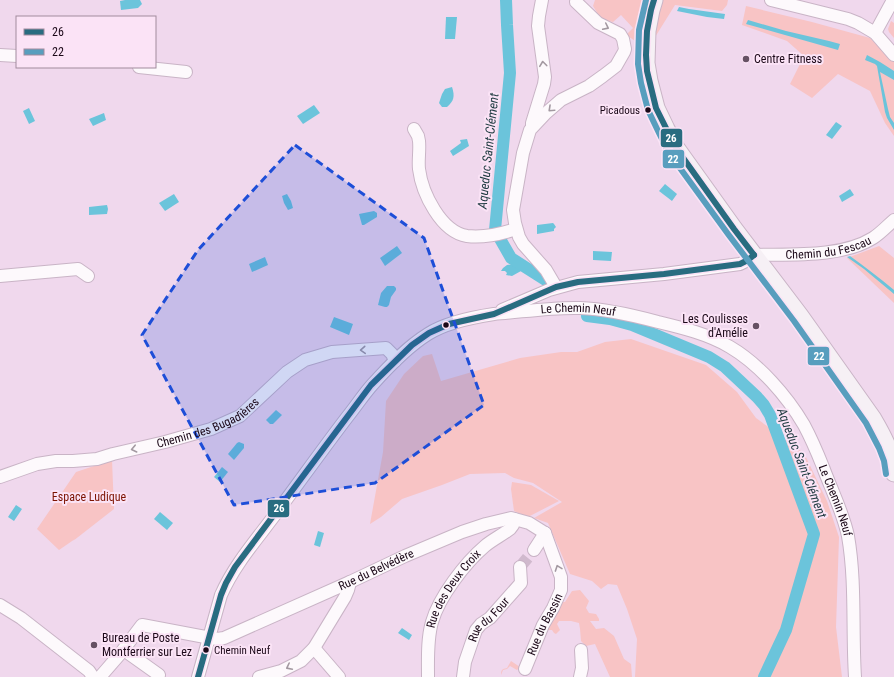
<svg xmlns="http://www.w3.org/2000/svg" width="894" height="677" viewBox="0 0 894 677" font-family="'Roboto Condensed',sans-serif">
	<rect width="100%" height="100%" fill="#f0d8ed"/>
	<g fill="#f8c4c5">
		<path d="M595,0H644L640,44L626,35L633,28L621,15L613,22L601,19L593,6Z"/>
		<path d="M662,0H728L727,5L722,11L675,5L652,42Z"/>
		<path d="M746,6L812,22L870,38L894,62V136L885,123L870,91L838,74L812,98L790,84L804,56L787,41L742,25Z"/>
		<path d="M891,21L894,23V38L889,32L888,29Z"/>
		<path d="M879,246L894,258V303L847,258Z"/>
		<path d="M631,339L706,365L737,392L756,418L804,453L827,501L839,537L836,627L842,677H635L637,639L627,609L617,585L608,584L601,589L592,581L570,574L548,523L534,518L562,502L533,483L514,478L505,473L470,474L442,485L402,499L381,517L370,524L383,452L386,401L404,374L423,356L432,354L441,381L520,358L561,352H577L605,342Z"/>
		<path d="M112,460L114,509L73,541L75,539L59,550L37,529L76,472Z"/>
		<path d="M512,482L531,485L559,501L528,517L514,511L511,489Z"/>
		<path d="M580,590L589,601L586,608L589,613L596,614L599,619V621H590L596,629L604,628L614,636L624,659L631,664L632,677H610L595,644L586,646L581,641L580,629L579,623L571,621H559L557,624L560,630L556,634L554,633L552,630H545L560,602H565L572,591Z"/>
		<path d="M511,661L520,667L517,670L510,666L507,669L503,670L501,675C501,670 502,669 507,668Z"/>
	</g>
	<g fill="#6bc4db">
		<path d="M125,0H140L142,4L138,8L121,10L120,1Z"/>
		<path d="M679,7L689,9L725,14L724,19L707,17L677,11Z"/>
		<path d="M446,17H457L455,39H445Z"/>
		<path d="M748,20L786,31L829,41L840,44L838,50L746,24Z"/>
		<path d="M867,55L880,62L894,71V80L880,72L888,109L890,117L894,123V130L887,118L885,112L877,66L875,64L865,60Z"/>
		<path d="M452,87C455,96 454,101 447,107H442L439,103L442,94L445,89Z"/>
		<path d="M314,105L320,113L303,124L297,116Z"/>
		<path d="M29,108L35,121L29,124L23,111Z"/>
		<path d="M104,113L106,120L93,126L89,119Z"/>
		<path d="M836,122L842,126L832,139L826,135Z"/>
		<path d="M467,139L469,146L453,156L450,151L461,143L460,140Z"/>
		<path d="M665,184L677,194L672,201L659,191Z"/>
		<path d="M850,189L854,195L842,202L839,196Z"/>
		<path d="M174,194L179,202L165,211L159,203Z"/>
		<path d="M287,194L291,201L293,208L288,210L284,203L282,196Z"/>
		<path d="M107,205L108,209L107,214L89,215V207Z"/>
		<path d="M374,211L377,213V217L364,225H362L359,214Z"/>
		<path d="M553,223L554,224L556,227L554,229V231L537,234V225Z"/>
		<path d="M397,246L402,253L385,266L380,258Z"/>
		<path d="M593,251L612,252L611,261L593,260Z"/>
		<path d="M850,256C865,267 880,278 894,290V294L864,269L847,257Z"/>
		<path d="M265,257L268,265L252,272L249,264Z"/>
		<path d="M507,265C513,264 517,266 521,271L512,276L506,275L507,273L505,271H501L503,268Z"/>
		<path d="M387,286H394L396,288V290L391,297L389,305L387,307H385L378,305L381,293Z"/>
		<path d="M334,317L353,324L349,335L330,327Z"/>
		<path d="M276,410L282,415L273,424H270L266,420Z"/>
		<path d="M239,442L244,444V448L234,460L228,454L237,443Z"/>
		<path d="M222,467L228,472L220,482L214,477Z"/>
		<path d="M16,505L22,509L14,521L8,517Z"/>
		<path d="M160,512L173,523L167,530L154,519Z"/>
		<path d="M318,531L324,533L320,547L314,545Z"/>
		<path d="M402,628L412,635L409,640L398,633Z"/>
	</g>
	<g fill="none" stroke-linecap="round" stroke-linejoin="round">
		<g stroke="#6bc4db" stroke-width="12">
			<path d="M506,0L507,25L510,73L495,230L511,258L547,281"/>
			<path d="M587,316L610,319L632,325L709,357L725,367L757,397L764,405L770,415L814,534L786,630L764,677"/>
		</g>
		<path stroke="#d0b9cd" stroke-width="12" stroke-dasharray="12 6" stroke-linecap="butt" d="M520,567L534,550"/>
		<defs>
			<g id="street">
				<path d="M771,0L848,19L858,23L875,33L894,55"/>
				<path d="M875,33L893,0"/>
				<path d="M0,55L17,56"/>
				<path d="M139,67L186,72"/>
				<path d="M532,127V123L544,84L545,77L538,26L539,16L542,0"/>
				<path d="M414,129L418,136L419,141C420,150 418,160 419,169C422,193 441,232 467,236C484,238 501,234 516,229"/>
				<path d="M0,276L78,269L88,276"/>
				<path d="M556,287L546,270L523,244L519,237L515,223L513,210L523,153L530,130L546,113L561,100L589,86L603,76L616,66L624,52L625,49L623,39L620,34L598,23L576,2"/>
				<path id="s1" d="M502,310L549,290L578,282L664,274L740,264L748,260L754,255C790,254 841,258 873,238C881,233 887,226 894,220"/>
				<path id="s2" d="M0,477L37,464L56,461H73L97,459L113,454L165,442L211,429L240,416L287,372L305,360L332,352L386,348L392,354L395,361"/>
				<path d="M534,550L545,533"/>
				<path d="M0,605L21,618L89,671L93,677"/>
				<path d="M314,648L339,677"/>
				<path d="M124,650L159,675"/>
				<path id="s3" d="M525,669L543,625L553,608L561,590V577L545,533"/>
				<path id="s4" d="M100,677L120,654L142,625L200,636L217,639L224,638L350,582L405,556L462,532L486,524L511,518L529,523L545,533"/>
				<path id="s5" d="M198,677L221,595C235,563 259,537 280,508C303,477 325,446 348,416C356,406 364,394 372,385C389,366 407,347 428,334C445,323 474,317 494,314C522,312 551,307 580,308C607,309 632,315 658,322C683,328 708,334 730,347C759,364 787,396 804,425C811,438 817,452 823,467C831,489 843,512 848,536C856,582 852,630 855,677"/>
				<path d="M259,677L281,671L301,661L314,648L345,597L348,590L350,582"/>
				<path id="s6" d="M428,677C428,659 427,639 432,622C439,597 465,563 485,546C492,540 502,535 510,529L513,525L514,519"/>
				<path id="s7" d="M463,677L465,662L476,630L481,624L490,618L521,583L520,567"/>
				<path d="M580,677L582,668L581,650"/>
			</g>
			<path id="secondary" d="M654,0L651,10L647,31L646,63L649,81L656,108L666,129L676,148L734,229L800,316L873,419C883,436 892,453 894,473"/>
		</defs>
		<use href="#street" stroke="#c9b4c6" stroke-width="14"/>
		<use href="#secondary" stroke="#c9b4c6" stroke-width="19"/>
		<use href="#street" stroke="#fdf9fc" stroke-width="12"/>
		<use href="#secondary" stroke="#f6f0f5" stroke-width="17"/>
		<defs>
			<g id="bus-1">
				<path d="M654,0L651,10L647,31L646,55L647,71L656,108L676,148L734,229L754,255"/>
				<path d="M198,677L221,595L226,583L235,567L371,385L412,345L429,333L449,324L494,314L556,287L578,282L664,274L740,264L748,260L754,255"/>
			</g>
			<path id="bus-2" d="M646,0L639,30L638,64L641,83L648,110L659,133L669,153L728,234L794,321L866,423L879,448L884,461L886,474"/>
		</defs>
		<use href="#bus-1" stroke="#fbe3f6" stroke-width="9"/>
		<use href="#bus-2" stroke="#fbe3f6" stroke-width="9"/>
		<use href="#bus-1" stroke="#286c80" stroke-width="6"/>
		<use href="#bus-2" stroke="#589ebe" stroke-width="6"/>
	</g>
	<defs><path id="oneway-chevron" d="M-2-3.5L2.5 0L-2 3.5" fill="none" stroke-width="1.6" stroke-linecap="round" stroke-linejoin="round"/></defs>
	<g stroke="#a399a1">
		<use href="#oneway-chevron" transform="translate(606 27) rotate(26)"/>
		<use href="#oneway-chevron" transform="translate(543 64) rotate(-97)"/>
		<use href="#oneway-chevron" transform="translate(551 109) rotate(137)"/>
		<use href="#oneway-chevron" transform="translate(363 350) rotate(176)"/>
		<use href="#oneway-chevron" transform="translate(134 449) rotate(167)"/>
		<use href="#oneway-chevron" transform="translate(558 568) rotate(-110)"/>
		<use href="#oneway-chevron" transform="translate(289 667) rotate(153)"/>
	</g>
	<path fill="#1d4ed8" fill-opacity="0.2" stroke="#1d4ed8" stroke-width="3" stroke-dasharray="8 5" stroke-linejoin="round" d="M295,145L424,238L484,405L375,483L234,505L142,335L198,250Z"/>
	<g fill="#665163" stroke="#fbe3f6" stroke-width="1.5">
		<circle cx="746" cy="59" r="4"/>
		<circle cx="756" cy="326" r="4"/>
		<circle cx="94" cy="645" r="4"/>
	</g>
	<g fill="#1b0818" stroke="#fbe3f6" stroke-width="1.5">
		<circle cx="648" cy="110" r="3.5"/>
		<circle cx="446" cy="325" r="3.5"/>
		<circle cx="206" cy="650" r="3.5"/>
	</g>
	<g text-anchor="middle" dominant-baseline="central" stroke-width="4" stroke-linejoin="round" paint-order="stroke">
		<g font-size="11" fill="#1b0818" stroke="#fbe3f6" text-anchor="end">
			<text x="640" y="110">Picadous</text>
			<text x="214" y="650" text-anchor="start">Chemin Neuf</text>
		</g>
		<g font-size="12" fill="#1b0818" stroke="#fbe3f6" text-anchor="start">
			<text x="754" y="59">Centre Fitness</text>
			<text x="748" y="319" text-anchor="end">Les Coulisses<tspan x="748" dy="14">d'Amélie</tspan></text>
			<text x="102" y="638">Bureau de Poste<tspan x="102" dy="14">Montferrier sur Lez</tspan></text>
		</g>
		<g font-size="12" fill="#1b0818" stroke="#fbe3f6">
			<text stroke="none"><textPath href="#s1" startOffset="336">Chemin du Fescau</textPath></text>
			<text stroke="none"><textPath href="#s5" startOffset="574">Le Chemin Neuf</textPath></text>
			<text stroke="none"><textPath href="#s2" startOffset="217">Chemin des Bugadières</textPath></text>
			<text stroke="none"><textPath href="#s5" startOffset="922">Le Chemin Neuf</textPath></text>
			<text stroke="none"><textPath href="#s4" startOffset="317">Rue du Belvédère</textPath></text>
			<text stroke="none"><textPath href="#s6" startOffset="95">Rue des Deux Croix</textPath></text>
			<text stroke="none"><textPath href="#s7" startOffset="65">Rue du Four</textPath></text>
			<text stroke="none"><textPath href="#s3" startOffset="49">Rue du Bassin</textPath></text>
		</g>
		<g font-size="12" fill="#7c1302" stroke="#fbe3f6">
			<text x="89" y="497">Espace Ludique</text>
		</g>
		<g font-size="13" font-style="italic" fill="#223d43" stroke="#fbe3f6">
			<text transform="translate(488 151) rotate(-84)">Aqueduc Saint-Clément</text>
			<text transform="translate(802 463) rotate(69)">Aqueduc Saint-Clément</text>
		</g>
	</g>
	<g stroke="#fbe3f6" stroke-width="1.5">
		<rect x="660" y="128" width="23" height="20" rx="4" fill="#286c80"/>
		<rect x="662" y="149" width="23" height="20" rx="4" fill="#589ebe"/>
		<rect x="807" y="346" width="23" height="20" rx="4" fill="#589ebe"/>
		<rect x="267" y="499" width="23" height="19" rx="4" fill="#286c80"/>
	</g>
	<g font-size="11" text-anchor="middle" font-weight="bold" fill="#fff">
		<text x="671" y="142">26</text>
		<text x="673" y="163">22</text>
		<text x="819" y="360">22</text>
		<text x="279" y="512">26</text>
	</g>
	<rect x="16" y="16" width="140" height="52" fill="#fbe3f6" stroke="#a18b9d"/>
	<rect x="24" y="29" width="20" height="6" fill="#286c80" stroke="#a18b9d"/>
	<text x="52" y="36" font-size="12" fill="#1b0818">26</text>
	<rect x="24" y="49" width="20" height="6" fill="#589ebe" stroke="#a18b9d"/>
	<text x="52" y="56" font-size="12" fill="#1b0818">22</text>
</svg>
